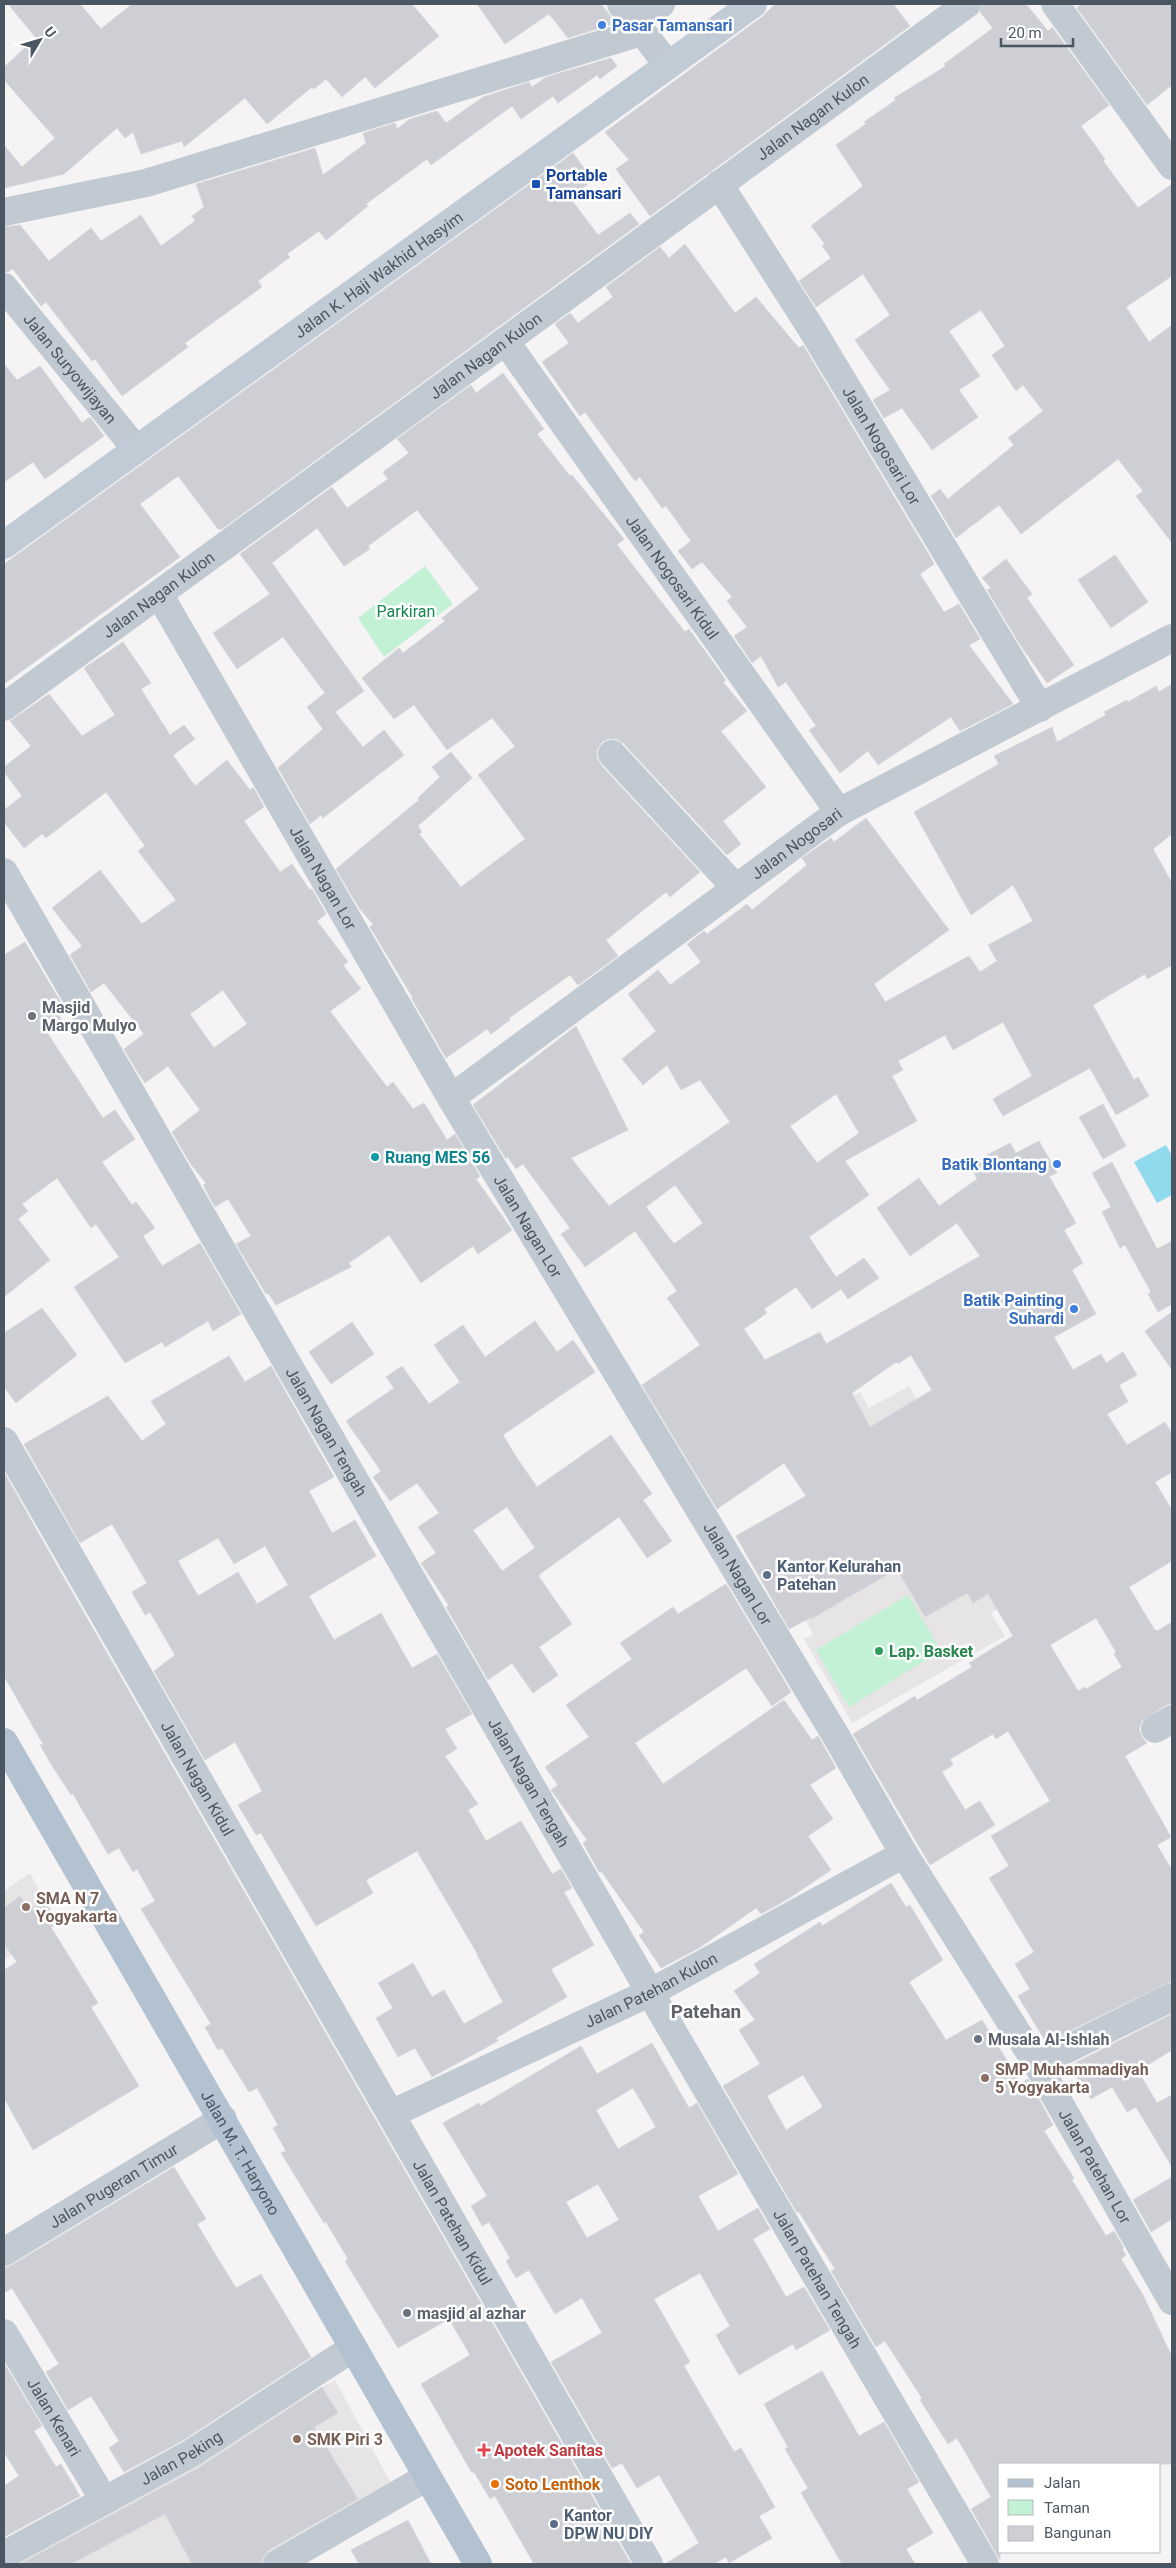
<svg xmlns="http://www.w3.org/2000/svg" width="1176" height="2568" viewBox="0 0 1176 2568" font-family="Roboto,sans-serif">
	<rect width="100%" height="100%" fill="#f5f3f3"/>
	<g fill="#e6e4e5">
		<path d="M909,1386L948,1454L1034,1588L991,1613L1005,1636L852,1723L804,1639L813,1634L767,1554L860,1501L814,1419L860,1392L869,1408Z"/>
		<path d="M30,1873L56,1924L4,1960V1891Z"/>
		<path d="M335,2380L399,2498L276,2564H4V2560Z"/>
	</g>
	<g fill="#c3f1d5">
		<path d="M425,566L453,604L384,657L358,618Z"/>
		<path d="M908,1595L941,1651L849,1707L816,1650Z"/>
	</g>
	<path fill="#90daee" d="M1166,1145L1172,1156V1195L1157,1203L1134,1162Z"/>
	<g fill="#cdcfd5" stroke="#d7d9de" fill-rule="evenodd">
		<path d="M8,4H80L101,29L132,4H412L439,36L375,88L365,77L342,97L326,79L314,89L312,87L267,124L245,98L184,147L182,141L141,154L133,132L125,138L117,128L64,174L4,188V145L22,167L55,138L4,80V67L36,38Z"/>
		<path d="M477,4H601L616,23L568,38L549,14L505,44Z"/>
		<path d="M775,4H893L910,26L650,216L616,169L629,160L605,132L762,17Z"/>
		<path d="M982,4H1026L1048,31L1052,27L1109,105L1081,126L1105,159L1103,161L1138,208L1172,184V276L1126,307L1149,342L1172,325V543L1136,496L1143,491L1118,459L1021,534L999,505L956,538L931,496L940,489L948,499L1014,445L1008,438L1043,411L1023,385L1016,391L992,355L1005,346L981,310L949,331L980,376L959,390L978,417L932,450L902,408L884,418L873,400L890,390L855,340L890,315L863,274L816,307L799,281L831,258L822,246L825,244L811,226L863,186L836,145L866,124L864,122L896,100L894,98L946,66L944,64L993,28L980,12Z"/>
		<path d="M1082,4H1172V85L1147,105L1077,8Z"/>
		<path d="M611,58L617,66L600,79L597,75L558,103L553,96L521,119L512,106L431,165L427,159L366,204L368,206L326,240L319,231L287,254L290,257L258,281L262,287L185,343L188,347L122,396L95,359L92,361L46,302L41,306L13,269L8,272H4V227L20,225L49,261L91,228L101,241L141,215L161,246L195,221L192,216L204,207L196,184L315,148L323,175L366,143L363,133L395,123L397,129L410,119L437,111L446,123L483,97L529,82L532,87L546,77Z"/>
		<path d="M573,153L593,180L570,198L598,235L630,213L639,224L222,529H218L178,476L140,504L180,557L4,684V564Z"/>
		<path d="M685,244L735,313L756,297L799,348L803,345L931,558L934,564L920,574L944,612L959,604L980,639L969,645L1013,704L960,731L951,717L878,765L868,751L840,773L809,730L816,726L786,682L778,687L761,656L752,663L734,636L747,627L727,601L732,597L702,562L692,569L678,551L691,541L666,506L662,508L640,477L635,481L585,412L580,416L542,362L569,343L555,324L570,313L578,323L613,297L606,287L660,247L669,258Z"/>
		<path d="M4,364L17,380L40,366L82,423L90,417L104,436L45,479L33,462L4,482Z"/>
		<path d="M503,373L544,429L537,434L570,476L572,475L624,539L617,545L685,632L689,629L726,680L723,682L747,711L721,731L766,787L723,821L741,844L727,855L623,743L616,739H608L602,742L597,750V758L601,765L700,872L670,897L666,892L606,940L618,956L578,985L570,975L509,1018L510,1020L491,1034L487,1029L446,1058L412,999L413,998L370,927L373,924L359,908L336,869L419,800L418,798L440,777L432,767L451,752L472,778L418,826L422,832L419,834L461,887L525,839L478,775L515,746L492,718L447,750L414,705L394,719L362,678L399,648L403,653L445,621L442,618L479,589L417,510L368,546L370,549L344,566L317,528L272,563L364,691L335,712L363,747L384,730L404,755L323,818L321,815L310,824L278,768L323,729L307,707L325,693L283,637L237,669L213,633L270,594L240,554L332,487L347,508L388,479L383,472L409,453L397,439L471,385L476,393Z"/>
		<path d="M1115,555L1148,602L1111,628L1078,580Z"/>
		<path d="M1006,559L1032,594L1027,598L1074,665L1047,683L1019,643L987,590L991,588L982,578Z"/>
		<path d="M123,642L151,683L141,689L170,735L184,725L195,739L173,755L195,786L227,760L250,790L253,787L264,807L244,821L280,872L292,864L310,890L312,889L326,914L317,921L348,962L343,965L361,989L330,1011L387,1087L393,1082L413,1109L424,1103L447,1140L455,1134L480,1176L476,1179L512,1230L478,1254L473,1246L421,1283L389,1235L349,1263L351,1267L276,1305L268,1293L266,1294L236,1244L251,1236L228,1199L215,1207L203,1185L206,1183L190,1163L172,1132L200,1110L168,1066L145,1083L138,1073L124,1049L144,1034L104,983L91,992L70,955L82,946L52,908L100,870L142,924L176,900L138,851L145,846L106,792L46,838L42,834L24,848L4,822V810L22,796L4,772V767L31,746L10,721L49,694L82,736L115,715L84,668ZM223,990L247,1024L214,1048L190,1014Z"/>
		<path d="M1172,684V834L1153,849L1172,883V965L1147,979L1145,974L1093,1005L1134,1080L1138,1077L1149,1096L1116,1115L1090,1068L1003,1116L993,1099L1032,1076L1003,1022L953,1050L945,1035L898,1061L903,1070L892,1076L917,1121L845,1161L869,1195L809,1237L836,1277L864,1258L879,1278L848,1299L841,1289L812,1309L796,1287L764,1309L767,1313L744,1329L765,1360L820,1332L826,1344L980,1256L957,1223L910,1256L877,1208L919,1178L939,1206L977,1179L970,1164L1010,1143L1016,1153L1039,1141L1057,1173L1049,1176L1076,1223L1064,1230L1083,1263L1072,1270L1096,1314L1054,1337L1073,1370L1101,1354L1106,1363L1123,1352L1137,1375L1119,1385L1128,1402L1107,1414L1127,1445L1165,1422L1172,1434V1472L1155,1482L1172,1510V1561L1129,1587L1154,1629L1157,1631L1172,1622V1703L1164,1706L1142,1721L1139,1730L1142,1737L1147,1743L1125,1756L1171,1837L1157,1845L1172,1870V1981L1053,2039L1051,2035L1044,2039L1018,1996L1030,1989L1015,1964L1034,1952L989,1878L1009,1866L991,1836L1050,1801L1008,1731L996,1739L993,1734L950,1759L953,1765L942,1772L965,1810L980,1801L995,1825L930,1865L853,1734L915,1696L917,1700L972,1667L969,1663L1013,1636L988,1594L973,1603L967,1593L925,1617L897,1569L811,1619L810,1618L789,1629L736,1536L806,1496L784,1463L717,1509L642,1385L700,1345L667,1298L677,1291L635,1231L585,1267L561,1234L570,1228L523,1164L516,1169L508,1157L506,1159L473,1105L576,1026L628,1130L571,1158L609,1206L730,1122L700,1080L681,1090L667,1065L643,1085L622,1059L656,1031L628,994L658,970L670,985L701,962L687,944L704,931L707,934L747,904L752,910L807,865L802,858L831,838L834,842L866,818L949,930L874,984L885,1002L969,956L980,972L997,961L988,945L1033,921L1013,885L971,915L914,812L999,764L994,756L1052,727L1057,742L1106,715L1104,712L1127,700L1128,702L1156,686L1159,692ZM836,1094L859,1133L817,1163L790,1126ZM675,1185L703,1223L674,1244L646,1207ZM911,1355L932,1390L870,1427L852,1393L896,1362L898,1364ZM1096,1618L1116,1652L1114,1654L1122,1667L1086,1689L1085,1687L1078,1691L1050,1645Z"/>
		<path d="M25,942L66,1011L59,1016L64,1023L48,1034L103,1118L115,1110L135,1139L102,1162L132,1205L136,1202L155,1228L143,1236L162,1266L200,1243L241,1314L213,1331L208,1321L165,1347L162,1342L125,1363L74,1287L119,1257L96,1224L91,1228L57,1178L22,1204L28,1211L18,1219L50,1260L4,1297V955Z"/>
		<path d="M1103,1104L1126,1146L1103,1159L1079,1117Z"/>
		<path d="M1112,1162L1157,1249L1172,1241V1304L1158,1312L1148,1294L1151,1292L1125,1245L1120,1248L1102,1212L1111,1207L1092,1173Z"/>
		<path d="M42,1308L77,1355L16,1403L4,1387V1333Z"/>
		<path d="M1172,1312V1370L1145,1331Z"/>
		<path d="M535,1321L557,1352L573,1340L595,1372L503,1435L515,1455L537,1487L611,1435L652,1494L643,1500L672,1541L647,1558L619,1517L540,1574L539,1577L572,1624L539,1647L558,1675L533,1693L512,1663L488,1680L446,1607L449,1606L421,1563L436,1553L418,1527L439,1513L417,1483L390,1501L373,1477L381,1471L346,1421L394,1388L386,1377L402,1366L429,1404L460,1382L434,1345L463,1325L485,1357ZM507,1507L535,1548L502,1571L473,1530Z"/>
		<path d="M352,1322L374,1354L331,1384L309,1352Z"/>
		<path d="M229,1356L245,1382L271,1366L334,1477L309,1491L332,1533L355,1520L376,1556L309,1596L334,1640L381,1613L412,1668L437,1654L472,1714L445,1729L457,1749L445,1756L478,1804L468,1810L486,1841L521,1821L552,1874L561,1869L572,1888L564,1892L594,1945L551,1969L567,1997L496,2038L498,2041L432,2077L415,2048L398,2057L376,2018L393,2008L378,1983L413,1963L432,1997L444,1990L464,2024L503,2002L477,1955H478L417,1851L366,1880L373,1893L316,1926L261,1833L256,1835L238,1805L262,1791L235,1742L205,1760L154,1671L175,1655L150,1612L145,1615L132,1592L147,1583L112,1524L80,1543L24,1444L108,1396L142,1441L166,1424L151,1401ZM218,1538L234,1564L265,1546L288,1585L257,1604L238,1572L198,1596L178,1561Z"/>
		<path d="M4,1472L53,1559L631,2564H534L495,2496L490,2499L474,2472L472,2473L421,2384L470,2355L449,2319L398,2348L345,2261L348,2259L326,2222L324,2223L281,2153L286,2151L273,2128L278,2125L257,2088L249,2092L222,2048L218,2050L205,2027L211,2024L141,1909L155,1901L137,1869L133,1872L119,1848L108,1854L73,1794L71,1795L51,1764L40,1745L43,1744L4,1676Z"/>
		<path d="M726,1584L791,1692L772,1706L746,1668L635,1743L663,1784L784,1700L812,1740L818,1736L836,1768L810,1785L833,1819L808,1836L831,1870L788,1899L761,1914L756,1908L699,1948L661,1968L639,1935L644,1932L601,1871L599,1872L583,1843L587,1840L551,1790L558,1785L545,1767L589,1737L566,1705L632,1659L620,1643L673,1607L678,1614Z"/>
		<path d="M891,1883L906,1907L910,1905L943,1960L909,1982L946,2040L982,2020L1021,2083L1028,2079L1053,2125L1044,2131L1074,2178L1072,2180L1106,2236L1114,2231L1124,2248L1122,2249L1126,2255L1121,2259L1143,2295L1172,2357V2464H1000V2560L971,2509L991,2497L957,2438L948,2444L920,2400L922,2398L885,2341L876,2347L831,2271L835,2269L799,2212L797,2213L723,2086L760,2064L739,2030L755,2020L734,1991L760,1973L754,1964L820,1922L822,1926ZM803,2075L823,2107L786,2130L767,2096Z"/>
		<path d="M20,1896L30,1910L45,1901L58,1923L51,1927L98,2003L91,2007L139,2086L33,2150L4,2098V1970L17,1962L4,1944V1908Z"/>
		<path d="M1172,2014V2050L1138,2071L1157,2103L1172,2095V2167L1136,2107L1127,2112L1112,2087L1091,2099L1069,2066Z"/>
		<path d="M652,2043L689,2108L697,2103L738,2174L698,2196L718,2231L758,2208L770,2229L753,2239L786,2297L804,2287L830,2330L796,2350L793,2344L739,2375L716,2335L730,2326L700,2273L654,2299L690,2362L684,2366L734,2452L741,2448L775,2507L759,2516L772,2538L729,2563L726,2557L714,2564H665L699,2543L659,2475L637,2488L622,2463L612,2468L551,2362L602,2333L582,2298L555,2314L529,2270L516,2278L506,2261L510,2258L489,2222L482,2226L471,2206L487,2196L443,2123L479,2103L480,2106L581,2046L597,2074ZM633,2088L656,2127L618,2149L596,2110ZM598,2184L619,2220L587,2238L566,2202Z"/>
		<path d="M174,2167L206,2219L197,2224L236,2288L261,2274L311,2357L182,2441L124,2472L109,2448L119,2441L91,2396L68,2410L46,2372L59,2364L12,2288L4,2293V2268L12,2265Z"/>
		<path d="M1172,2177V2219L1151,2232L1133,2200Z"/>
		<path d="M4,2363L42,2426L34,2431L56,2467L61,2464L80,2496L4,2537V2486L19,2476L4,2452Z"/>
		<path d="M822,2371L859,2436L884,2422L919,2482L907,2489L933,2533L906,2549L915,2564H842L801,2493L808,2488L785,2449L788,2447L764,2404Z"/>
		<path d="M322,2387L338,2413L314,2427L358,2499L269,2550L263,2557L261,2564H192L165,2514L71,2564H20L198,2468Z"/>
		<path d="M408,2520L431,2564H359L351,2550Z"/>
	</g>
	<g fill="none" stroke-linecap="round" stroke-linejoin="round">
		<g stroke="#c1cad2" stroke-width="28">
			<path d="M621,4L667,64"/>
			<path d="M633,21L661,4"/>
			<path id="s1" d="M719,184L811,328L1040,708"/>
			<path d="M4,212L146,183L641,32"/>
			<path id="s2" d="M4,287L136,449"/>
			<path id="s3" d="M506,342L839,812"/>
			<path id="s4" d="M159,594L451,1098L836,1736L904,1854L1037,2064L1172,2301"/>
			<path id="s5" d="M4,707L967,4"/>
			<path d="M612,754L735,887"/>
			<path id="s6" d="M4,872L666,2020L985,2564"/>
			<path id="s7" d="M451,1098L839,812L1172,638"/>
			<path id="s8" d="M4,1441L649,2564"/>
			<path d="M1155,1729L1172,1719"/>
			<path d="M1037,2064L1172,1997"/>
			<path id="s9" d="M391,2114L651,1992L904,1854"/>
			<path id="s10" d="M4,2252L223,2119"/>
			<path id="s11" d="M4,2333L104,2500"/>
			<path id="s12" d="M4,2555L190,2454L353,2348"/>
			<path d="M277,2564L427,2477"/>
		</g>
		<path stroke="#c1cad2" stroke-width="28" d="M1055,4L1172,166"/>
		<path stroke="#c1cbd6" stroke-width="28" id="s13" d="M4,545L753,4"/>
		<path stroke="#b3c2d1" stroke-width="28" id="s14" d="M4,1742L478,2564"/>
	</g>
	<g fill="#3f7fe0" stroke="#fff" stroke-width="2">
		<circle cx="602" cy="25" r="5"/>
		<circle cx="1057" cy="1164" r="5"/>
		<circle cx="1074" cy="1309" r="5"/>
	</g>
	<rect fill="#1a4fb4" stroke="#fff" stroke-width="2" x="531" y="179" width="10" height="10" rx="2.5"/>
	<g fill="#6b7280" stroke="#fff" stroke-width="2">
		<circle cx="32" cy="1016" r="5"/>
		<circle cx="978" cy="2039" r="5"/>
		<circle cx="407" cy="2313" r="5"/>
	</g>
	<circle fill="#0f9aa8" stroke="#fff" stroke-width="2" cx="375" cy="1157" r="5"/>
	<g fill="#5c6f8a" stroke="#fff" stroke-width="2">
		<circle cx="767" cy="1575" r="5"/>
		<circle cx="554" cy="2524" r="5"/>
	</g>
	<circle fill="#2e9e5b" stroke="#fff" stroke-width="2" cx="879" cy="1651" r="5"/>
	<g fill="#8d6e63" stroke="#fff" stroke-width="2">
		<circle cx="26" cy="1907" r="5"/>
		<circle cx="985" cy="2078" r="5"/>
		<circle cx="297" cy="2439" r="5"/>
	</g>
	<path fill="#e0444e" stroke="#fff" stroke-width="2" d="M481.5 2442.5h5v5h5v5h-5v5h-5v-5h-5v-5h5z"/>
	<circle fill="#e8710a" stroke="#fff" stroke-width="2" cx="495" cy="2484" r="5"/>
	<g text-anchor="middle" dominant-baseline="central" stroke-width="5" stroke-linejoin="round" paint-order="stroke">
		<g font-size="16" font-weight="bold" fill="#366cbe" stroke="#fff" text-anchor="end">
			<text x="612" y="25" text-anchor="start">Pasar Tamansari</text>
			<text x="1047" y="1164">Batik Blontang</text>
			<text x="1064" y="1300">Batik Painting<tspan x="1064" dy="18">Suhardi</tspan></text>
		</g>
		<g font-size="16" fill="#4a5661" stroke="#fff">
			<text stroke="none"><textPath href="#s5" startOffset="1001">Jalan Nagan Kulon</textPath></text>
			<text stroke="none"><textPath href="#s13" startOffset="462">Jalan K. Haji Wakhid Hasyim</textPath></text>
			<text stroke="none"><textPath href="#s5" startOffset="596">Jalan Nagan Kulon</textPath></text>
			<text stroke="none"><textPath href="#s2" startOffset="105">Jalan Suryowijayan</textPath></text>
			<text stroke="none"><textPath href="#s1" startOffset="308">Jalan Nogosari Lor</textPath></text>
			<text stroke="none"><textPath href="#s3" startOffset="288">Jalan Nogosari Kidul</textPath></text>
			<text stroke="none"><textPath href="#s5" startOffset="191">Jalan Nagan Kulon</textPath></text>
			<text stroke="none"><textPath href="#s7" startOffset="429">Jalan Nogosari</textPath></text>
			<text stroke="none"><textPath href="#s4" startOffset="328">Jalan Nagan Lor</textPath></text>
			<text stroke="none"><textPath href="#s4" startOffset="732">Jalan Nagan Lor</textPath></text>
			<text stroke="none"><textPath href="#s6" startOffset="646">Jalan Nagan Tengah</textPath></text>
			<text stroke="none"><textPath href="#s4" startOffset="1138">Jalan Nagan Lor</textPath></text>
			<text stroke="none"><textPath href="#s8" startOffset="389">Jalan Nagan Kidul</textPath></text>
			<text stroke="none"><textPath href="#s6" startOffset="1051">Jalan Nagan Tengah</textPath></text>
			<text stroke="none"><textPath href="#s9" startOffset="288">Jalan Patehan Kulon</textPath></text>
			<text stroke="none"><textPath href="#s14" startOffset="474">Jalan M. T. Haryono</textPath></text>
			<text stroke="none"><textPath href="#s4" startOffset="1830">Jalan Patehan Lor</textPath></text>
			<text stroke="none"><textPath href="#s10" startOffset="128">Jalan Pugeran Timur</textPath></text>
			<text stroke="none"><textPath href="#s8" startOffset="901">Jalan Patehan Kidul</textPath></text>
			<text stroke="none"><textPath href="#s6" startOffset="1625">Jalan Patehan Tengah</textPath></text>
			<text stroke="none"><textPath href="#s11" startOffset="98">Jalan Kenari</textPath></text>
			<text stroke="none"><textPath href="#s12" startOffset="202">Jalan Peking</textPath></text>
		</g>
		<g font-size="16" font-weight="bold" fill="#164399" stroke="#fff" text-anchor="start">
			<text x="546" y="175">Portable<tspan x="546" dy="18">Tamansari</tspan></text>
		</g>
		<g font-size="16" fill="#17864f" stroke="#fff">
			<text x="406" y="611">Parkiran</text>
		</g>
		<g font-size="16" font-weight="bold" fill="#5b616d" stroke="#fff" text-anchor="start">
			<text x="42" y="1007">Masjid<tspan x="42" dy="18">Margo Mulyo</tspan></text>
			<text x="988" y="2039">Musala Al-Ishlah</text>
			<text x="417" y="2313">masjid al azhar</text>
		</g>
		<g font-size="16" font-weight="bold" fill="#0d838f" stroke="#fff" text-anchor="start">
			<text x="385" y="1157">Ruang MES 56</text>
		</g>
		<g font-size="16" font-weight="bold" fill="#4e5e75" stroke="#fff" text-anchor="start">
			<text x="777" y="1566">Kantor Kelurahan<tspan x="777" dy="18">Patehan</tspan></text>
			<text x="564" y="2515">Kantor<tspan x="564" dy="18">DPW NU DIY</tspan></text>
		</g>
		<g font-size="16" font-weight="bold" fill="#27864d" stroke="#fff" text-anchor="start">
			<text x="889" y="1651">Lap. Basket</text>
		</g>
		<g font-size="16" font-weight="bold" fill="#785e54" stroke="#fff" text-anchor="start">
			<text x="36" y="1898">SMA N 7<tspan x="36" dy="18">Yogyakarta</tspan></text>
			<text x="995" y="2069">SMP Muhammadiyah<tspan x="995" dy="18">5 Yogyakarta</tspan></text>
			<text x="307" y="2439">SMK Piri 3</text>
		</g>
		<g font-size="16" font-weight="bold" fill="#be3a42" stroke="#fff" text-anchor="start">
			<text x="494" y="2450">Apotek Sanitas</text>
		</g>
		<g font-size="16" font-weight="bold" fill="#c56008" stroke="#fff" text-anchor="start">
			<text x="505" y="2484">Soto Lenthok</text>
		</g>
		<g font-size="19" font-weight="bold" fill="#5f6368" stroke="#fff">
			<text x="706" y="2011">Patehan</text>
		</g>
	</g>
	<rect width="1176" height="2568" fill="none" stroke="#4a5661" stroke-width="10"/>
	<rect x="998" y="2463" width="162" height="90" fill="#ffffff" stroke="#b7bbc0"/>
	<rect x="1008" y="2479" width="25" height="8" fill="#b3c2d1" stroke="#b7bbc0"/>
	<text x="1044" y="2488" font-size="15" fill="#4a5661">Jalan</text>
	<rect x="1008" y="2500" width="25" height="15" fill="#c3f1d5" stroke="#b7bbc0"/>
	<text x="1044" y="2513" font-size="15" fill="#4a5661">Taman</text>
	<rect x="1008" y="2526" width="25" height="15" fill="#cdcfd5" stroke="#b7bbc0"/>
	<text x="1044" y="2538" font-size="15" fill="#4a5661">Bangunan</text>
	<g transform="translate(40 40) rotate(52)" stroke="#ffffff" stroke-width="4" paint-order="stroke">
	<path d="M0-4L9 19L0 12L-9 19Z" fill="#4a5661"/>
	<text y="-8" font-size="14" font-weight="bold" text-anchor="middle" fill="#4a5661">U</text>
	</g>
	<path d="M1001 38v8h72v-8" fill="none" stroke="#4a5661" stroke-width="2.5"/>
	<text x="1008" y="38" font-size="15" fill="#4a5661" stroke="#ffffff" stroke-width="4" paint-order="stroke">20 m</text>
</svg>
